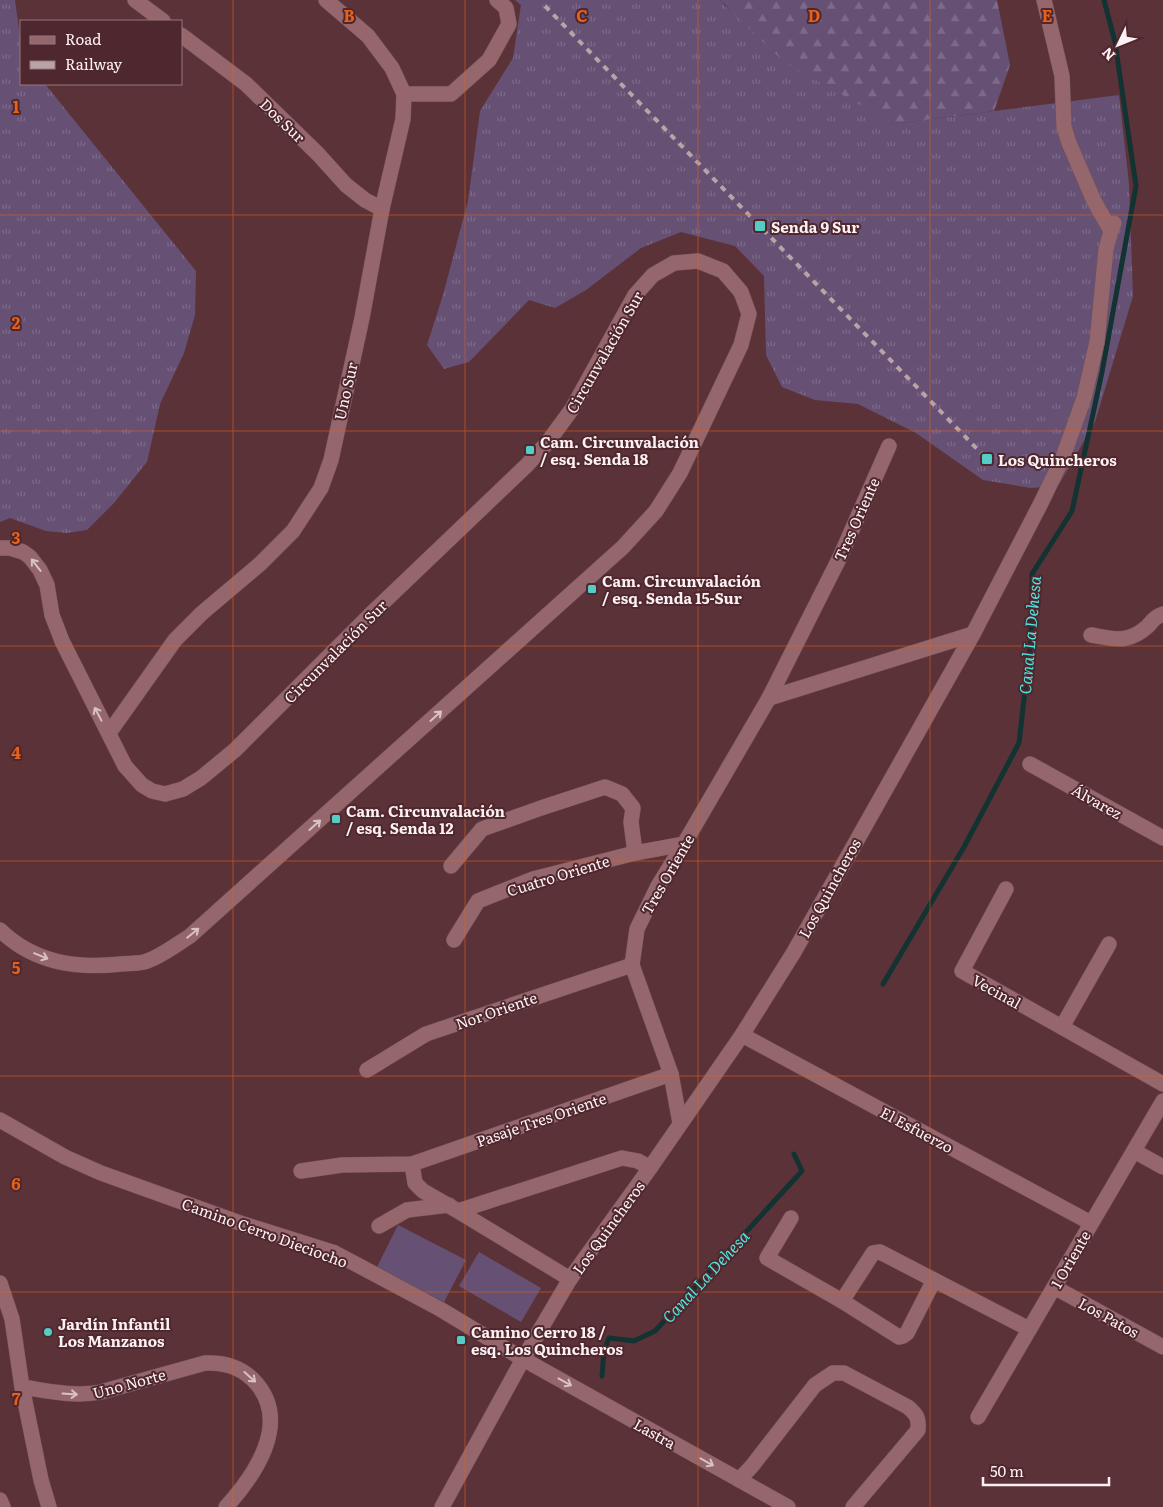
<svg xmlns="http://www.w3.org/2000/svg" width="1163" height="1507" viewBox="0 0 1163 1507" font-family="Literata,serif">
	<defs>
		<pattern id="grass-tufts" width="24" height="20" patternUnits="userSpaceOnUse" patternTransform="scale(1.25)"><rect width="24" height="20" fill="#665175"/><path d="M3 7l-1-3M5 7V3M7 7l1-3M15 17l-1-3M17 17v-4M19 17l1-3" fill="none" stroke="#7d6a89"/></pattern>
		<pattern id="forest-firs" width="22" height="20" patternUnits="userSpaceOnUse" patternTransform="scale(1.25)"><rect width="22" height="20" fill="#665175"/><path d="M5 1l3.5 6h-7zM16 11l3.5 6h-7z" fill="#7d6a89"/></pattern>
	</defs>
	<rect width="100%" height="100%" fill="#5b3238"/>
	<g fill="url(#grass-tufts)">
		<path d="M0,0H15L21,45V84H45L196,271L195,315L184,353L160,404L147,462L114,503L87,530L67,533L46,531L10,518L0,522Z"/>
		<path d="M515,0H720L725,6L894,124L1119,95L1129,184L1133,296L1095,422L1058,486L1031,488L983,480L916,433L858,404L815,400L782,387L766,355L764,276L735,246L681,232L641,248L586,290L555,308L529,300L469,362L444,369L427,345L443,295L468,201L480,111L513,58L521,5Z"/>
	</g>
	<path fill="url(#forest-firs)" d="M720,0H997L1010,65L994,111L894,124L784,62Z"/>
	<g fill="#665175">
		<path d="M398,1225L466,1260L444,1302L377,1267Z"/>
		<path d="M479,1252L541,1288L521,1322L459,1286Z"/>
	</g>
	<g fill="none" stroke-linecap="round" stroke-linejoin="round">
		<g stroke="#123331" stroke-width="5">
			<path d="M883,984L964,847L1019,743L1031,637L1032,574L1072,511L1102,372L1136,186L1115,42L1104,0"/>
			<path d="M602,1376L604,1351L609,1338L634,1341L655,1331L802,1171L794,1154"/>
		</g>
		<defs>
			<g id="minor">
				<path d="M135,0L163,21"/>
				<path d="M1044,0L1062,76L1064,127L1069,143L1094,201L1111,231"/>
				<path d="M181,35L246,84L318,154L346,185L365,200L382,209"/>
				<path d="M404,94H451L489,60L509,24L506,8L497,0"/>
				<path d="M0,548H10L23,552L30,557L40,570L47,585L52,615L62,641L125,766L142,785L152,791L165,794L183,789L201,778L235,750L371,614L527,465L547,443L572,409L635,295L653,275L674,263L698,261L723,271L741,292L749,314L741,345L680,473L656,511L623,547L190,936C179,943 160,957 147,961C140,964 129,963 121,964C76,969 34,963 0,930"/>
				<path d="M1091,635C1115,639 1128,644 1148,626C1153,620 1155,617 1163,614"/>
				<path d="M769,698L973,634"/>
				<path d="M109,733L175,640L202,613L260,564L293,531L321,488L331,460L362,318L382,209L403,119L404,94L392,68L368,36L326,0"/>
				<path d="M1030,764L1163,838"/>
				<path d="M451,866L482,829L541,808L605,787L622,794L633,808L631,822L635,853"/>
				<path d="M1006,889L962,971L1163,1084"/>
				<path d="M454,940L478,901L533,879L635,853L684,844"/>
				<path d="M1062,1027L1109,944"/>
				<path d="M742,1035L1091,1223"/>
				<path d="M367,1070L426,1034L632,965"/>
				<path d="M0,1120L65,1157L101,1173L243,1224L335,1253L440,1309L523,1359L788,1507"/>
				<path d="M680,1123L671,1074L632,965L637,929L658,886L684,844L769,698L840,557L889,446"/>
				<path d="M1134,1151L1163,1167"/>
				<path d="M412,1164L415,1183L423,1191L458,1211L570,1279"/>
				<path d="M301,1171L342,1165L412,1164L671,1074"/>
				<path d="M458,1211L622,1158L638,1161L650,1168"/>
				<path d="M791,1218L767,1258L842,1301L899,1337L903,1336L907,1333L934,1280L1029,1329"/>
				<path d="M379,1226L407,1210L449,1205"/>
				<path d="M0,1283L12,1319L22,1387L41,1480L49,1507"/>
				<path d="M1054,1287L1163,1347"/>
				<path d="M842,1301L873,1253L880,1252L934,1280"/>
				<path d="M22,1387C48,1391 74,1397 101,1392L205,1363C225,1362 243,1367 257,1384C290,1424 255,1475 226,1507"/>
				<path d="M978,1417L1163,1101"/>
				<path d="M739,1480L752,1466L815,1385L833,1373H844L908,1407C917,1415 919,1418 918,1430L853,1507"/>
				<path d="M0,1500L3,1507"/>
				<path d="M442,1507L523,1359L570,1279L650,1168L742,1035L794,952L973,634L1041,503L1063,457L1084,398L1097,342L1106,249L1111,231L1114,223"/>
			</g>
		</defs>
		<use href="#minor" stroke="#705156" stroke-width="16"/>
		<use href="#minor" stroke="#95676d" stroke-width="15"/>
		<path stroke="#baa3a6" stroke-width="4" stroke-dasharray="6 6" stroke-linecap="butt" d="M545,6L987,459"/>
	</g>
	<defs><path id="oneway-shaft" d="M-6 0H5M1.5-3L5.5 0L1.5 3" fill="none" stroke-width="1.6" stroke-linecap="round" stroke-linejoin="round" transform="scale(1.25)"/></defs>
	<g stroke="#d9c1c4">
		<use href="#oneway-shaft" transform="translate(36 565) rotate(-128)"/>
		<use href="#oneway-shaft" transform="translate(98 714) rotate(-118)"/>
		<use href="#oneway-shaft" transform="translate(436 716) rotate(-42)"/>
		<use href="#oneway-shaft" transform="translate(315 825) rotate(-42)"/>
		<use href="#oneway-shaft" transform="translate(193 933) rotate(-39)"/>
		<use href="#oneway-shaft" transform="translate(41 956) rotate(22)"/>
		<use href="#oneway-shaft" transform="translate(250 1377) rotate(42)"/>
		<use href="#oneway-shaft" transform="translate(565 1382) rotate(29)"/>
		<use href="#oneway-shaft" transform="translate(70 1394) rotate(4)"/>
		<use href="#oneway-shaft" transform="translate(707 1462) rotate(29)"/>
	</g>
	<path fill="none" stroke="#e96118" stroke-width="1" stroke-opacity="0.55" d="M233,0V1507M465,0V1507M698,0V1507M930,0V1507M0,215H1163M0,431H1163M0,646H1163M0,861H1163M0,1076H1163M0,1292H1163"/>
	<g fill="#54cdc7" stroke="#4f272e" stroke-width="2">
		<rect x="754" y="220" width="12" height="12" rx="2.5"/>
		<rect x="525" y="445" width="10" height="10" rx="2.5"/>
		<rect x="981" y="453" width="12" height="12" rx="2.5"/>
		<rect x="587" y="584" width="10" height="10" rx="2.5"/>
		<rect x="331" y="814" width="10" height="10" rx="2.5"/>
		<circle cx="48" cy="1332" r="5"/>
		<rect x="456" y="1335" width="10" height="10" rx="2.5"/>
	</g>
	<g text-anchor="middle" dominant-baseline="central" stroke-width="4" stroke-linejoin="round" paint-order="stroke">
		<g font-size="15" fill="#fdf2f3" stroke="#4f272e">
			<text transform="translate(283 120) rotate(44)">Dos Sur</text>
			<text transform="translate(604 352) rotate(-60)">Circunvalación Sur</text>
			<text transform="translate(345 391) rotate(-77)">Uno Sur</text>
			<text transform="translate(856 519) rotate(-66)">Tres Oriente</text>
			<text transform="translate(335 651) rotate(-45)">Circunvalación Sur</text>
			<text transform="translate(1097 801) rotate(29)">Álvarez</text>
			<text transform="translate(667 874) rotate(-60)">Tres Oriente</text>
			<text transform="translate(558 875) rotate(-17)">Cuatro Oriente</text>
			<text transform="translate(829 888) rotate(-61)">Los Quincheros</text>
			<text transform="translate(997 991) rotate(29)">Vecinal</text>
			<text transform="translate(496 1010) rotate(-19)">Nor Oriente</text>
			<text transform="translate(541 1119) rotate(-19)">Pasaje Tres Oriente</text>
			<text transform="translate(917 1129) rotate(28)">El Esfuerzo</text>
			<text transform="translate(608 1227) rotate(-54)">Los Quincheros</text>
			<text transform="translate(265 1232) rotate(20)">Camino Cerro Dieciocho</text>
			<text transform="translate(1070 1259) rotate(-60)">1 Oriente</text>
			<text transform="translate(1109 1317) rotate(29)">Los Patos</text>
			<text transform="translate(129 1383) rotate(-15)">Uno Norte</text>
			<text transform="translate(655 1433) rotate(29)">Lastra</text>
		</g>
		<g font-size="15" font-weight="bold" fill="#fdf2f3" stroke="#4f272e" text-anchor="start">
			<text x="771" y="226">Senda 9 Sur</text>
			<text x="540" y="441">Cam. Circunvalación<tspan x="540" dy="17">/ esq. Senda 18</tspan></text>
			<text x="998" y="459">Los Quincheros</text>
			<text x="602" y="580">Cam. Circunvalación<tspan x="602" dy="17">/ esq. Senda 15-Sur</tspan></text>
			<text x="346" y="810">Cam. Circunvalación<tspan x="346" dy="17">/ esq. Senda 12</tspan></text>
			<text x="58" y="1323">Jardín Infantil<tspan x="58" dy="17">Los Manzanos</tspan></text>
			<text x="471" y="1331">Camino Cerro 18 /<tspan x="471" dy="17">esq. Los Quincheros</tspan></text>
		</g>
		<g font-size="16" font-style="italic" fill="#50e6de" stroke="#4f272e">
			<text transform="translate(1029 635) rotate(-85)">Canal La Dehesa</text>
			<text transform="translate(705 1276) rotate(-47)">Canal La Dehesa</text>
		</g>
	</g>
	<g font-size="16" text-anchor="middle" font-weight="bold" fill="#e96118" stroke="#4f272e" stroke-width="4" stroke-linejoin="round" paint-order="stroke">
		<text x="349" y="22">B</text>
		<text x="582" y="22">C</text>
		<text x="814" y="22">D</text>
		<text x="1047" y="22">E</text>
		<text x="16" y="113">1</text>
		<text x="16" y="329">2</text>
		<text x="16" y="544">3</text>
		<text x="16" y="759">4</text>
		<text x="16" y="974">5</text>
		<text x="16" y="1190">6</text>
		<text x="16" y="1405">7</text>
	</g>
	<rect x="20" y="20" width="162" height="65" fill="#4f272e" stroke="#95787d"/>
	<rect x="30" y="36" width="25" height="8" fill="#95676d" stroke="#95787d"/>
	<text x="65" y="45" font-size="15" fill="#fdf2f3">Road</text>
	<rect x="30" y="61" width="25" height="8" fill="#baa3a6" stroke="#95787d"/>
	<text x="65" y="70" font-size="15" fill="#fdf2f3">Railway</text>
	<g transform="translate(1118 45) rotate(227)" stroke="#4f272e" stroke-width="4" paint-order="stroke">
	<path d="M0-4L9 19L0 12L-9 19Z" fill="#fdf2f3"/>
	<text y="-8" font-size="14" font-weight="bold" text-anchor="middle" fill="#fdf2f3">N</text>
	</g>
	<path d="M983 1477v8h126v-8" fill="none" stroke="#fdf2f3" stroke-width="2.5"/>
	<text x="990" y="1477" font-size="15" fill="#fdf2f3" stroke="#4f272e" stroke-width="4" paint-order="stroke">50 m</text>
</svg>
